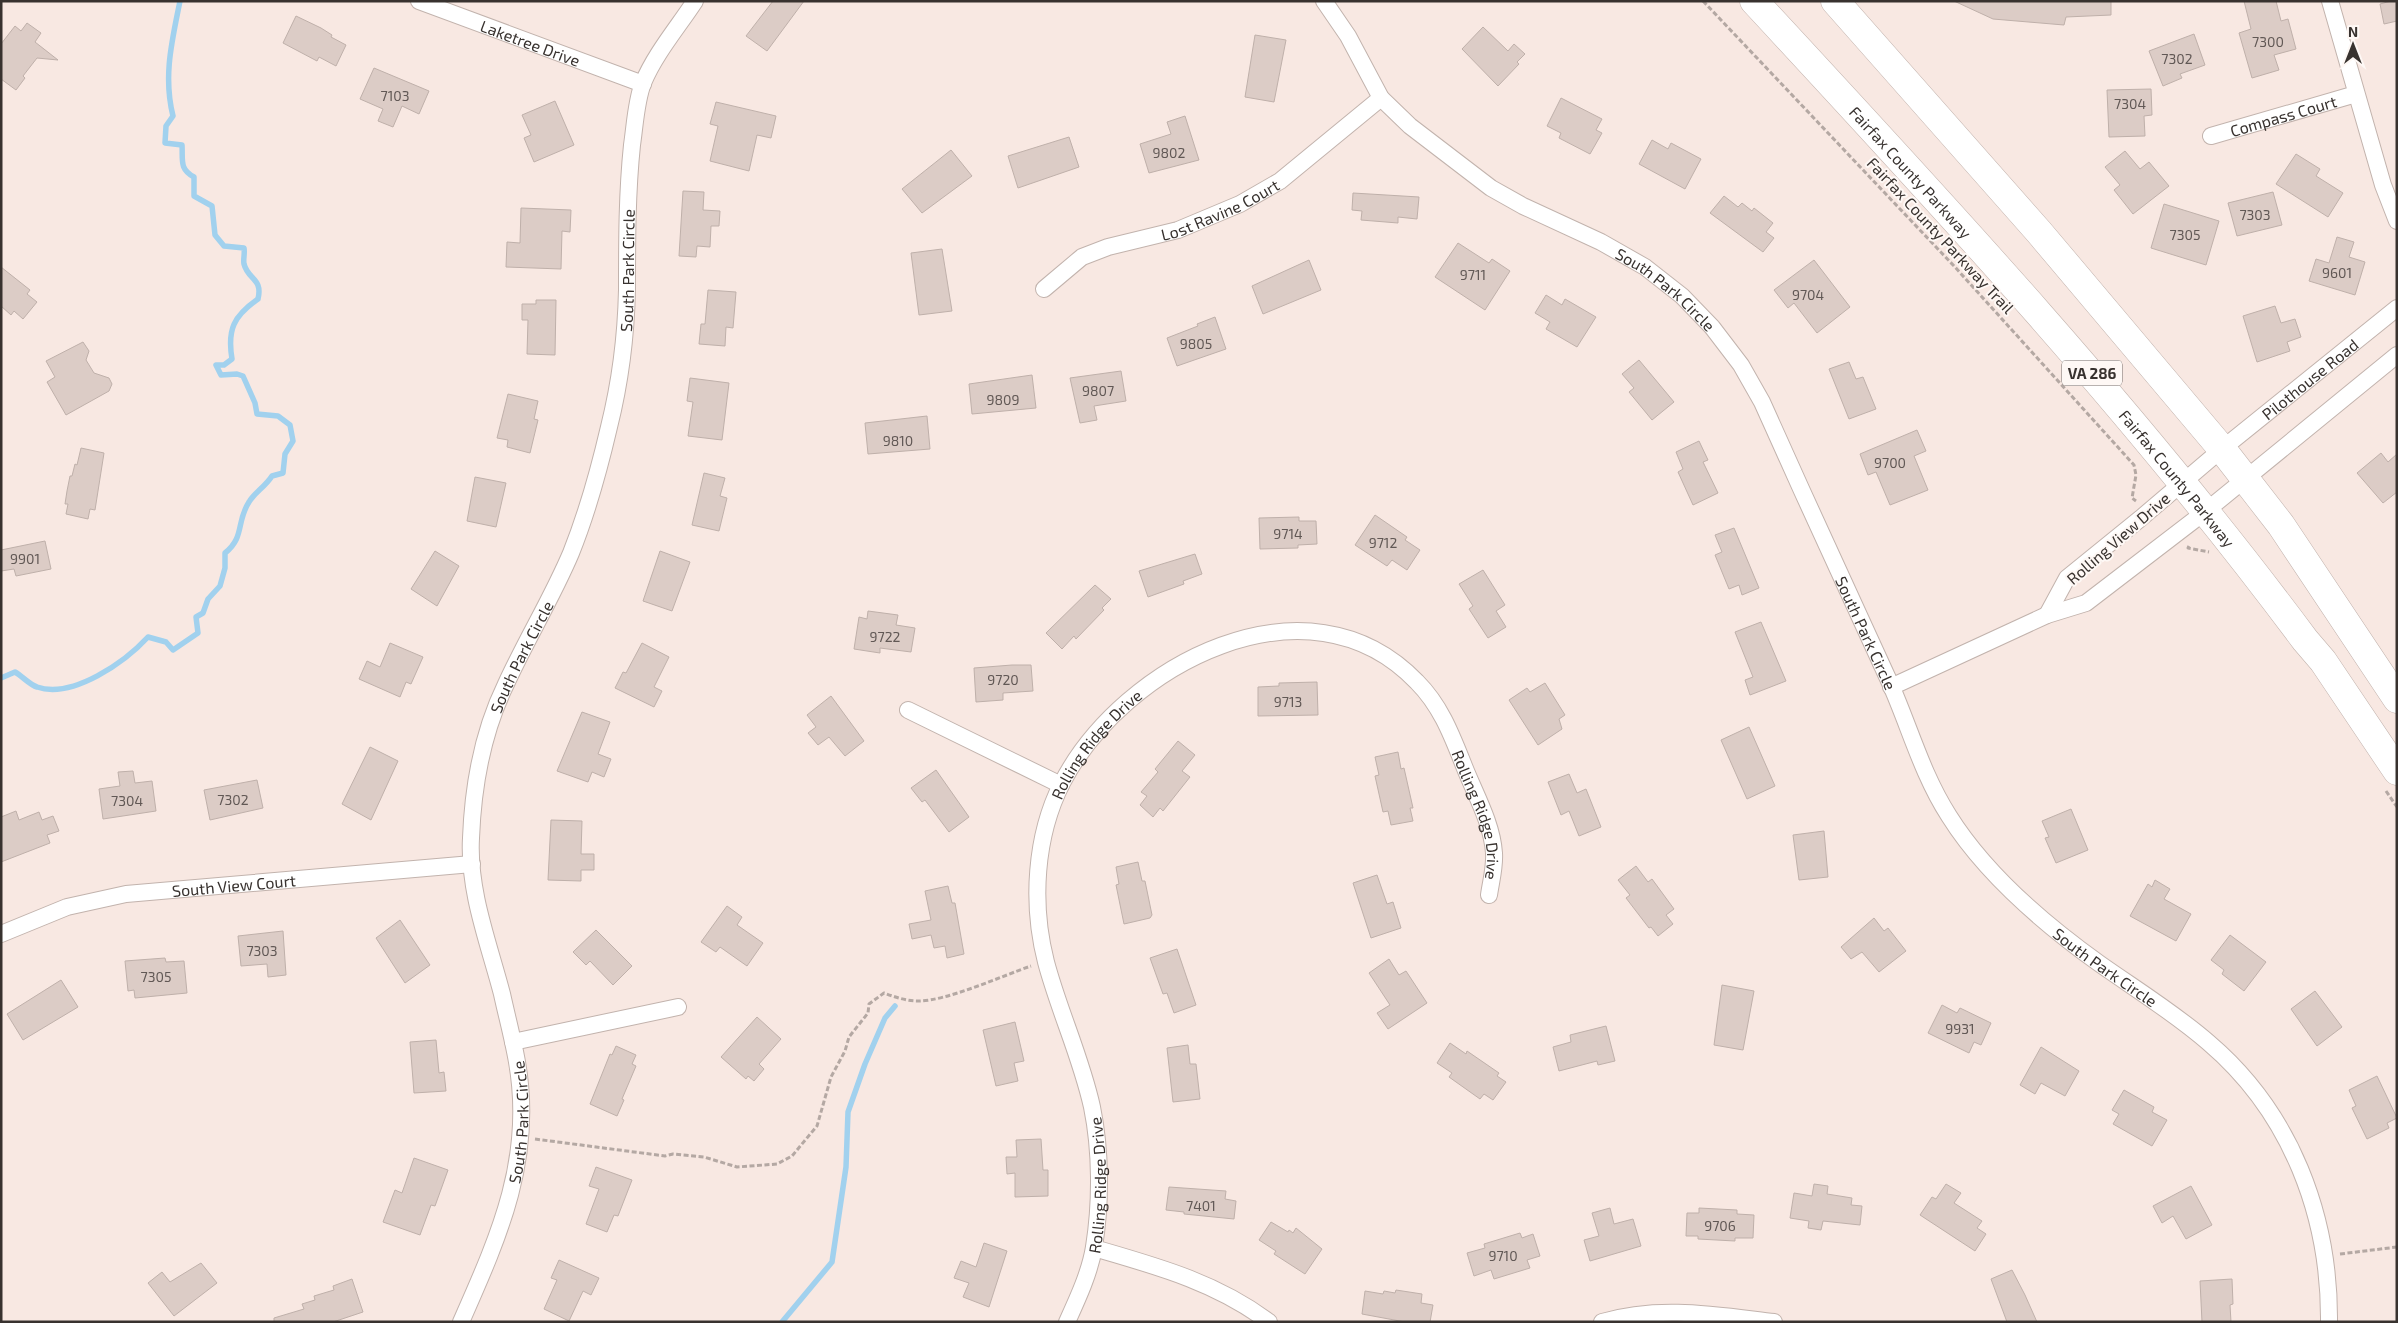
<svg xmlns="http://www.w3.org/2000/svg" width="2398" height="1323" viewBox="0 0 2398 1323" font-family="'Exo 2',sans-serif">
	<rect width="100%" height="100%" fill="#f8e8e2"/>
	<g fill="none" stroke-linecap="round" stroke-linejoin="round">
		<g stroke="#a1d1ee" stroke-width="5.5">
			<path d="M1,678L15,672C22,676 30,685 37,687C73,699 125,662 148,637L166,642L173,650L198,633L196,617L203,613L208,599L220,586L225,568V553C245,537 236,522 249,502C254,493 265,487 272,476L283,473L285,454L293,441L290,425L278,416L257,414L255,403L243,376L237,374L221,375L216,365H224L232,359C227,329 234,316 258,299C263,278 248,280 244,264C243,259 245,254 244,248L224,246L215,235L212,206L194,196V177C179,169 183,160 182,145L165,143L166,126L173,116C163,76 172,41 180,1"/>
			<path d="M782,1322L832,1262L846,1167L848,1112L865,1064L885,1018L895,1006"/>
		</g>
	</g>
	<g fill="#dcccc6" stroke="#bfb0aa">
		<path d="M773,1H804L767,51L746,36Z"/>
		<path d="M1954,1H2111V15L2066,17L2064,25L1993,19Z"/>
		<path d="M2244,1H2276L2281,21L2288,19L2296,49L2274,55L2279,70L2252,78L2239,33L2251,29Z"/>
		<path d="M2391,1H2397V21L2384,24L2380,4Z"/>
		<path d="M296,16L321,28L332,35L331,37L346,45L336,66L319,57L317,61L283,43Z"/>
		<path d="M27,23L41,33L35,42L58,60L37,58L23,76L25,78L16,90L1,79V44L15,26L21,31Z"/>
		<path d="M1483,27L1508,51L1514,44L1525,54L1517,62L1519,64L1498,86L1462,49Z"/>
		<path d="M2194,34L2205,65L2180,74L2182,78L2163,86L2149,51Z"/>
		<path d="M1255,35L1286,40L1274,102L1245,97Z"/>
		<path d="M374,68L429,91L419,114L402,106L393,127L378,121L383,109L360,99Z"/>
		<path d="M2151,89L2152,115L2144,116L2145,136L2109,137L2107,90Z"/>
		<path d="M1561,98L1602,119L1596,130L1602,133L1590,154L1559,138L1561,133L1547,126Z"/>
		<path d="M555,101L574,145L534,162L524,138L531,135L522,115Z"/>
		<path d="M716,102L776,116L771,138L757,135L749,171L710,161L718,126L710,124Z"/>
		<path d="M1185,116L1199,160L1149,173L1140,144L1171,134L1167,122Z"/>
		<path d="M1069,137L1079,167L1018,188L1008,156Z"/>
		<path d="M1652,140L1668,149L1671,143L1701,159L1685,189L1639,164Z"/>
		<path d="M951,150L972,176L922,213L902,189Z"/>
		<path d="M2125,151L2140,169L2149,162L2169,186L2133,214L2114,190L2120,185L2105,167Z"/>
		<path d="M2296,154L2320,169L2316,176L2343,193L2328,217L2276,184Z"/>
		<path d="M683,191L704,192L703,210L720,211L719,226H711L710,247L697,246L696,257L679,256Z"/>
		<path d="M2273,192L2282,225L2237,236L2228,203Z"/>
		<path d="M1353,193L1419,197L1417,219L1398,217V223L1361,220L1362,211L1352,210Z"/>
		<path d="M1724,196L1738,207L1742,203L1752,211L1754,208L1773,223L1766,232L1774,238L1763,252L1710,213Z"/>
		<path d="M2164,204L2219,221L2206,265L2151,248Z"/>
		<path d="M521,208L571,210L570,232L562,231L561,269L506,267L507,242L520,243Z"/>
		<path d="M2337,237L2354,242L2349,257L2365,262L2355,295L2309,281L2316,259L2329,263Z"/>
		<path d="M1458,243L1489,263L1492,259L1510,271L1485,310L1435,277Z"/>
		<path d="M942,249L952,311L919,315L911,253Z"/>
		<path d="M1309,260L1321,290L1263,314L1252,286Z"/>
		<path d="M1814,260L1850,307L1817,333L1794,303L1788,308L1774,290Z"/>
		<path d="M1,267L30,290L27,294L37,302L23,319L14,311L11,315L1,306Z"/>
		<path d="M708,290L736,292L733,328L726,327L725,346L699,344L701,324H705Z"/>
		<path d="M1546,295L1562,305L1565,299L1596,317L1577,347L1546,329L1550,322L1535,313Z"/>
		<path d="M536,300H556L555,355L527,354L528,320H522V304H536Z"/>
		<path d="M2275,306L2281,323L2295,319L2301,337L2287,342L2290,351L2257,362L2243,316Z"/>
		<path d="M1215,317L1226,349L1177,366L1167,338L1198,326L1197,324Z"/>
		<path d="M83,342L89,351L86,360L94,373L109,378L112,384L109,391L66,415L47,382L55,377L46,361Z"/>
		<path d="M1639,360L1674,402L1652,420L1629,392L1634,388L1622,374Z"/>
		<path d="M1849,362L1856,379L1863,377L1876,409L1849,419L1829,369Z"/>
		<path d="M1121,371L1126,401L1094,406L1097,420L1080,423L1070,378Z"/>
		<path d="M1032,375L1036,408L972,414L969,384Z"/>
		<path d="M690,378L729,383L722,440L688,436L693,402L687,401Z"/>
		<path d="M508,394L538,401L534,419L538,420L530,453L507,447L508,440L497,438Z"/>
		<path d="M927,416L930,449L868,454L865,423Z"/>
		<path d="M1917,430L1926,451L1914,456L1928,490L1890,505L1876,472L1868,475L1860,454Z"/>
		<path d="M1699,441L1708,460L1703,462L1718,493L1693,505L1678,472L1683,469L1676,452Z"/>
		<path d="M81,448L104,453L95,510L90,509L88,519L66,514L68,504H65L67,491L70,476H72L75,464L77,465Z"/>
		<path d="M2381,453L2388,462L2397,454V492L2383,503L2357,473Z"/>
		<path d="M704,473L725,478L720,496L727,498L719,531L692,525Z"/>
		<path d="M475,477L506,483L496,527L467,521Z"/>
		<path d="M1375,515L1407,537L1405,540L1420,550L1407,570L1392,560L1387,566L1355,545Z"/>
		<path d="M1299,517V521H1316L1317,544L1298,545V548L1260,549L1259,518Z"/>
		<path d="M1734,528L1759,588L1742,595L1739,585L1729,589L1715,555L1722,552L1715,535Z"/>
		<path d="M45,541L51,569L16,576L14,569L1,571V550Z"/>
		<path d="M435,551L459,566L437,606L411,589Z"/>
		<path d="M660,551L690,562L672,611L643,601Z"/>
		<path d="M1195,554L1202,574L1183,581L1184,584L1148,597L1139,571Z"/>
		<path d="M1483,570L1505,605L1496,611L1506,627L1488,638L1469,609L1473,606L1459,584Z"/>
		<path d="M1095,585L1111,599L1102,608L1104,610L1076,639L1074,636L1062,649L1046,633Z"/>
		<path d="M868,611L898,615L896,625L915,628L911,652L880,648V653L854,649L859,617L867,619Z"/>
		<path d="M1761,622L1786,681L1750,695L1745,680L1753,677L1735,632Z"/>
		<path d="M390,643L423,657L411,684L406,682L400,697L359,679L367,661L380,667Z"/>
		<path d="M642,643L669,657L654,687L662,691L654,707L615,688L623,672L626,673Z"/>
		<path d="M1012,665H1031L1033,691L1003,693V700L976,702L974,668Z"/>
		<path d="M1317,682L1318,715L1258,716V687L1279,686V683Z"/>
		<path d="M1545,683L1565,715L1559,719L1562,729L1538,745L1509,700L1527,688L1530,692Z"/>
		<path d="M831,696L864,741L845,756L829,737L818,745L808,733L816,727L807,715Z"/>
		<path d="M582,712L610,722L598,754L611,759L604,777L592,772L588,782L557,771Z"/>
		<path d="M1749,727L1775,786L1747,799L1721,740Z"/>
		<path d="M1178,741L1195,755L1182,771L1190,777L1163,811L1160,808L1153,817L1140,805L1147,796L1141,792L1158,772L1155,769Z"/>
		<path d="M370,747L398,761L371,820L342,804Z"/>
		<path d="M1398,752L1401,769L1404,768L1413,808H1410L1413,821L1391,825L1388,811L1383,812L1375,776L1379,775L1375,757Z"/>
		<path d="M936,770L969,817L949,832L925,800L922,802L911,788Z"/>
		<path d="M133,771L135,783L152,781L156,811L103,819L99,789L120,786L118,772Z"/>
		<path d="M1569,774L1577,793L1586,789L1601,827L1579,836L1569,811L1561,815L1548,782Z"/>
		<path d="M257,780L263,808L210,820L204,790Z"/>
		<path d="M2071,809L2088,850L2056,863L2045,838L2049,837L2042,821Z"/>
		<path d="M16,811L19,820L39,812L42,820L53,816L59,831L47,835L50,843L1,862V817Z"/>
		<path d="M551,820L582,821L581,854H594V870H581V881L548,880Z"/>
		<path d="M1824,831L1828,877L1799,880L1793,835Z"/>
		<path d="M1138,862L1142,881H1145L1152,915L1150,918L1124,924L1116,885L1119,884L1116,867Z"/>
		<path d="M1636,866L1648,882L1652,879L1674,909L1666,915L1673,924L1658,936L1651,927L1649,928L1626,898L1630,895L1618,880Z"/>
		<path d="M1377,875L1387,904L1393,902L1401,928L1371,938L1353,883Z"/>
		<path d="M2155,880L2170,889L2164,899L2191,914L2176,941L2130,916L2148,884L2152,887Z"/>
		<path d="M948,886L952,903H955L964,954L947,958L945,946L934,948L931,935L912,939L909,924L931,920L925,891Z"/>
		<path d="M727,906L742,917L737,925L763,943L747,966L720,947L716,952L701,942Z"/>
		<path d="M1874,918L1884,931L1888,928L1906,951L1879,972L1862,952L1851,959L1841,947Z"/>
		<path d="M400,920L430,965L405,983L376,938Z"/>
		<path d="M596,930L632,966L613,985L590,961L586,965L573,952Z"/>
		<path d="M283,931L286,975L268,977L267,964L241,966L238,936Z"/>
		<path d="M2230,935L2266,962L2244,991L2222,974L2224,970L2211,960Z"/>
		<path d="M1177,949L1196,1005L1174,1013L1167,993L1163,994L1150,958Z"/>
		<path d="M165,958L166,962L184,961L187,993L135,998L134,990L128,991L125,961Z"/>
		<path d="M1389,959L1399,975L1406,971L1427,1003L1388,1029L1377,1013L1390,1005L1369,973Z"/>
		<path d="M61,980L78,1007L23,1040L7,1014Z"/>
		<path d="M1722,985L1754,991L1743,1050L1714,1045Z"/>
		<path d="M2315,991L2342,1027L2317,1046L2291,1009Z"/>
		<path d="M1942,1005L1957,1013L1960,1008L1991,1023L1981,1045L1974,1042L1969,1053L1928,1033Z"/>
		<path d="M757,1017L781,1039L759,1064L764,1069L754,1081L748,1076L746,1079L721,1057Z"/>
		<path d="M1015,1022L1024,1061L1014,1063L1018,1081L996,1086L983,1030Z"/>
		<path d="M1606,1026L1615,1061L1598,1065L1597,1061L1559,1071L1553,1047L1571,1042L1570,1035Z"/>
		<path d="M436,1040L439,1073L444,1072L446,1091L414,1093L410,1042Z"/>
		<path d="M1450,1043L1466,1054L1467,1051L1499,1073L1497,1076L1506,1082L1493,1100L1484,1094L1480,1099L1449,1077L1452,1073L1437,1063Z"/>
		<path d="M1188,1045L1190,1064H1196L1200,1099L1173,1102L1167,1048Z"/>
		<path d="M616,1046L636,1055L632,1064L636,1066L622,1099L624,1100L617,1116L590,1104L610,1054L612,1055Z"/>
		<path d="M2041,1047L2079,1071L2065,1096L2041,1083L2035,1094L2020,1085Z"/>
		<path d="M2377,1076L2397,1118L2387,1123L2389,1128L2367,1139L2352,1108L2356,1106L2349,1090Z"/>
		<path d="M2124,1090L2154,1107L2152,1112L2167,1120L2152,1146L2113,1124L2119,1114L2112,1110Z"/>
		<path d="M1041,1139L1043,1170H1048V1196L1015,1197V1173L1007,1174L1006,1157H1017L1016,1140Z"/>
		<path d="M414,1158L448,1170L435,1206L431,1205L420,1235L383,1222L395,1190L402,1193Z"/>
		<path d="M596,1167L632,1180L618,1216L614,1215L607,1232L586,1224L599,1189L589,1186Z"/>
		<path d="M1814,1184L1828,1186L1827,1194L1852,1198L1851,1205L1862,1206L1860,1225L1823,1221L1821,1230L1808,1228L1809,1221L1790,1218L1794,1193L1812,1196Z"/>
		<path d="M1946,1184L1961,1193L1954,1203L1982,1221L1977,1228L1986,1234L1975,1251L1920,1215L1932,1197L1936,1199Z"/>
		<path d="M2191,1186L2212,1225L2186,1239L2173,1216L2162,1223L2153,1206Z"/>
		<path d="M1169,1187L1226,1191L1225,1199L1236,1201L1234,1219L1184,1214V1212L1166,1210Z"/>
		<path d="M1610,1208L1614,1224L1633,1219L1641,1246L1590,1261L1584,1240L1599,1236L1592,1213Z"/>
		<path d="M1699,1208L1737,1210V1214L1754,1215L1753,1238H1735V1241L1698,1239V1236H1686L1687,1213H1699Z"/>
		<path d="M1271,1222L1288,1232L1289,1230L1293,1233L1296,1228L1322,1249L1305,1274L1274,1254L1276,1251L1259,1240Z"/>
		<path d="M1520,1233L1522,1238L1533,1234L1540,1256L1527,1260L1530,1268L1494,1279L1491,1270L1474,1276L1467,1253L1485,1248L1484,1244Z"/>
		<path d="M984,1243L1007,1251L989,1307L963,1297L969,1283L954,1278L961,1261L976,1267Z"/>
		<path d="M559,1260L599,1278L591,1295L583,1291L569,1321L544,1309L557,1280L551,1278Z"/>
		<path d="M201,1263L217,1283L174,1316L148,1283L162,1272L170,1282Z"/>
		<path d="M2012,1270L2025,1295L2037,1322H2007L1991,1279Z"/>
		<path d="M352,1279L363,1312L333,1322H274V1318L304,1309L302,1304L315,1300L314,1296L334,1290L333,1286Z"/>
		<path d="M2232,1279L2233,1304L2230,1305L2231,1322H2202L2200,1281Z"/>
		<path d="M1396,1290L1422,1294L1421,1303L1433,1305L1430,1322H1405L1362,1314L1365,1291L1383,1294L1384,1291L1395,1293Z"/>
	</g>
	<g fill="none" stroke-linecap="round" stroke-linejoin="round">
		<defs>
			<g id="minor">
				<path id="s1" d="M419,1L643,84"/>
				<path id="s2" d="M1324,1L1348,36L1381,98L1410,126L1491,188L1523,206L1601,242L1645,267L1682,296L1712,327L1741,365L1762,402C1804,496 1847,590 1890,683C1910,728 1922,774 1949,816C1986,875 2044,924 2100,964C2137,990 2176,1014 2209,1043C2291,1113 2330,1216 2329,1322"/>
				<path d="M2330,1L2383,185L2397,221"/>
				<path id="s3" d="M2211,136L2356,94"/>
				<path id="s4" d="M1044,289L1082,257L1108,247L1178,230L1240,204L1280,181L1381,98"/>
				<path id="s5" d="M2047,615L2067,578L2141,518L2222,449L2397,308"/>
				<path d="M1891,687L2047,615L2086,603L2206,511L2397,355"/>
				<path d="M908,710L1061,785"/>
				<path id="s6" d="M1,934L67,907L126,894L472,864"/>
				<path d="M513,1042L678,1007"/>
				<path d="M1094,1248C1156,1266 1216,1282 1269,1322"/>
				<path id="s7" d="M461,1322C499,1236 534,1159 517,1062C513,1039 507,1017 502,994C489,944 468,891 471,838C473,786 483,731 506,684C526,640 552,598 571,553C587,513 599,470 609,427C620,383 626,336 627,290C627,241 627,193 632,145C635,125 636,101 643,83C655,54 678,27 695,1"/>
				<path id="s8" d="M1067,1322C1078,1298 1090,1272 1094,1247C1101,1203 1101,1151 1092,1107C1081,1057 1059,1011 1046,962C1031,904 1035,836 1062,783C1123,665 1308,568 1417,682C1441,706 1452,736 1464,766C1475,794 1492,823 1494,853C1495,867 1491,881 1489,895"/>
				<path d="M1602,1322C1659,1305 1715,1315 1774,1322"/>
			</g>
			<g id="trunk">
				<path id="s9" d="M1754,1C1946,208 2137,414 2305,640L2323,661L2397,771"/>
				<path d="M1835,1L2039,232L2222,449L2281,525L2397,699"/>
			</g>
		</defs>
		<use href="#minor" stroke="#c2b3ad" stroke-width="18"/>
		<use href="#trunk" stroke="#c2b3ad" stroke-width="29"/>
		<g stroke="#b4a8a3" stroke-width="3" stroke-dasharray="5 2.5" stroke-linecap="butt">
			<path d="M1703,1L1954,266L2134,465L2136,475L2132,498L2136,501"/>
			<path d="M2189,546L2188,548L2209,552"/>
			<path d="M2386,791L2397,807"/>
			<path d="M535,1139L665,1156L673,1154L704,1157L737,1167L777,1164L792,1156L817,1126L831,1077L845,1051L849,1037L868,1013L869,1004L884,993C895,997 906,1001 918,1001C947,1001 1002,976 1031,966"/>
			<path d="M2340,1254L2397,1247"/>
		</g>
		<use href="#minor" stroke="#fff" stroke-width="16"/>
		<use href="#trunk" stroke="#fff" stroke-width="28"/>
	</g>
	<g text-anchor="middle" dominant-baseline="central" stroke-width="4" stroke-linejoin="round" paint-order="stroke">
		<g font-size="14" fill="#615855">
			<text x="2268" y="41">7300</text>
			<text x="2177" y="58">7302</text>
			<text x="395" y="95">7103</text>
			<text x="2130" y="103">7304</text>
			<text x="1169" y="152">9802</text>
			<text x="2255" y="214">7303</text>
			<text x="2185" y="234">7305</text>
			<text x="2337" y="272">9601</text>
			<text x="1473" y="274">9711</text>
			<text x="1808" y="294">9704</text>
			<text x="1196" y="343">9805</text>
			<text x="1098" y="390">9807</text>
			<text x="1003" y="399">9809</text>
			<text x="898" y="440">9810</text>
			<text x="1890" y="462">9700</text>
			<text x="1288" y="533">9714</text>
			<text x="1383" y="542">9712</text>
			<text x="25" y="558">9901</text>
			<text x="885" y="636">9722</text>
			<text x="1003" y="679">9720</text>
			<text x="1288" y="701">9713</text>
			<text x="233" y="799">7302</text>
			<text x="127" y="800">7304</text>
			<text x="262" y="950">7303</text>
			<text x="156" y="976">7305</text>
			<text x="1960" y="1028">9931</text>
			<text x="1201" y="1205">7401</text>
			<text x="1720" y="1225">9706</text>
			<text x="1503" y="1255">9710</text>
		</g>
		<rect fill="#fef8f5" stroke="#736d6a" stroke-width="1" x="2062" y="360.5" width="60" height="25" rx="4"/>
		<g font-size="15" font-weight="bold" fill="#38322f">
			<text x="2092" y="373">VA 286</text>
		</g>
		<g font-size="16" fill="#38322f" stroke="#fef8f5">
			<text stroke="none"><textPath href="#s1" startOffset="119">Laketree Drive</textPath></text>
			<text stroke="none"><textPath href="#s3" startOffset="75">Compass Court</textPath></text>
			<text stroke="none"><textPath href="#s9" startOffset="232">Fairfax County Parkway</textPath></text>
			<text stroke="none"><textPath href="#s4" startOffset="196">Lost Ravine Court</textPath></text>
			<text transform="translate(1941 235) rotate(47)">Fairfax County Parkway Trail</text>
			<text stroke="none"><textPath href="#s7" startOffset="1095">South Park Circle</textPath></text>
			<text stroke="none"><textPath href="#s2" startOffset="458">South Park Circle</textPath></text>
			<text stroke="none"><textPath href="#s5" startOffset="356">Pilothouse Road</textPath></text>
			<text stroke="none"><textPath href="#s9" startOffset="638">Fairfax County Parkway</textPath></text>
			<text transform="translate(2118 538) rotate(-41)">Rolling View Drive</text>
			<text stroke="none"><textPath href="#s2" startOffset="862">South Park Circle</textPath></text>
			<text stroke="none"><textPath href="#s7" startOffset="690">South Park Circle</textPath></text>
			<text stroke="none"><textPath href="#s8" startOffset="608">Rolling Ridge Drive</textPath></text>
			<text stroke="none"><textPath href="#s8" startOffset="1131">Rolling Ridge Drive</textPath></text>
			<text stroke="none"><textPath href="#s6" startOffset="240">South View Court</textPath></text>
			<text stroke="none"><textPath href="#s2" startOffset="1282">South Park Circle</textPath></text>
			<text stroke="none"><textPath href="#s7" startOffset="210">South Park Circle</textPath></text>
			<text stroke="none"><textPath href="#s8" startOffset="142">Rolling Ridge Drive</textPath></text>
		</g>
	</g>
	<rect width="2398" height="1323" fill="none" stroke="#38322f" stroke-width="5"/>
	<g transform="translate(2353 45)" stroke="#fef8f5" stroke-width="4" paint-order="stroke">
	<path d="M0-4L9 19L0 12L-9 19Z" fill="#38322f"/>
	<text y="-8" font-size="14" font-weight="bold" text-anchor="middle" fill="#38322f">N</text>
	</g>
</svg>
